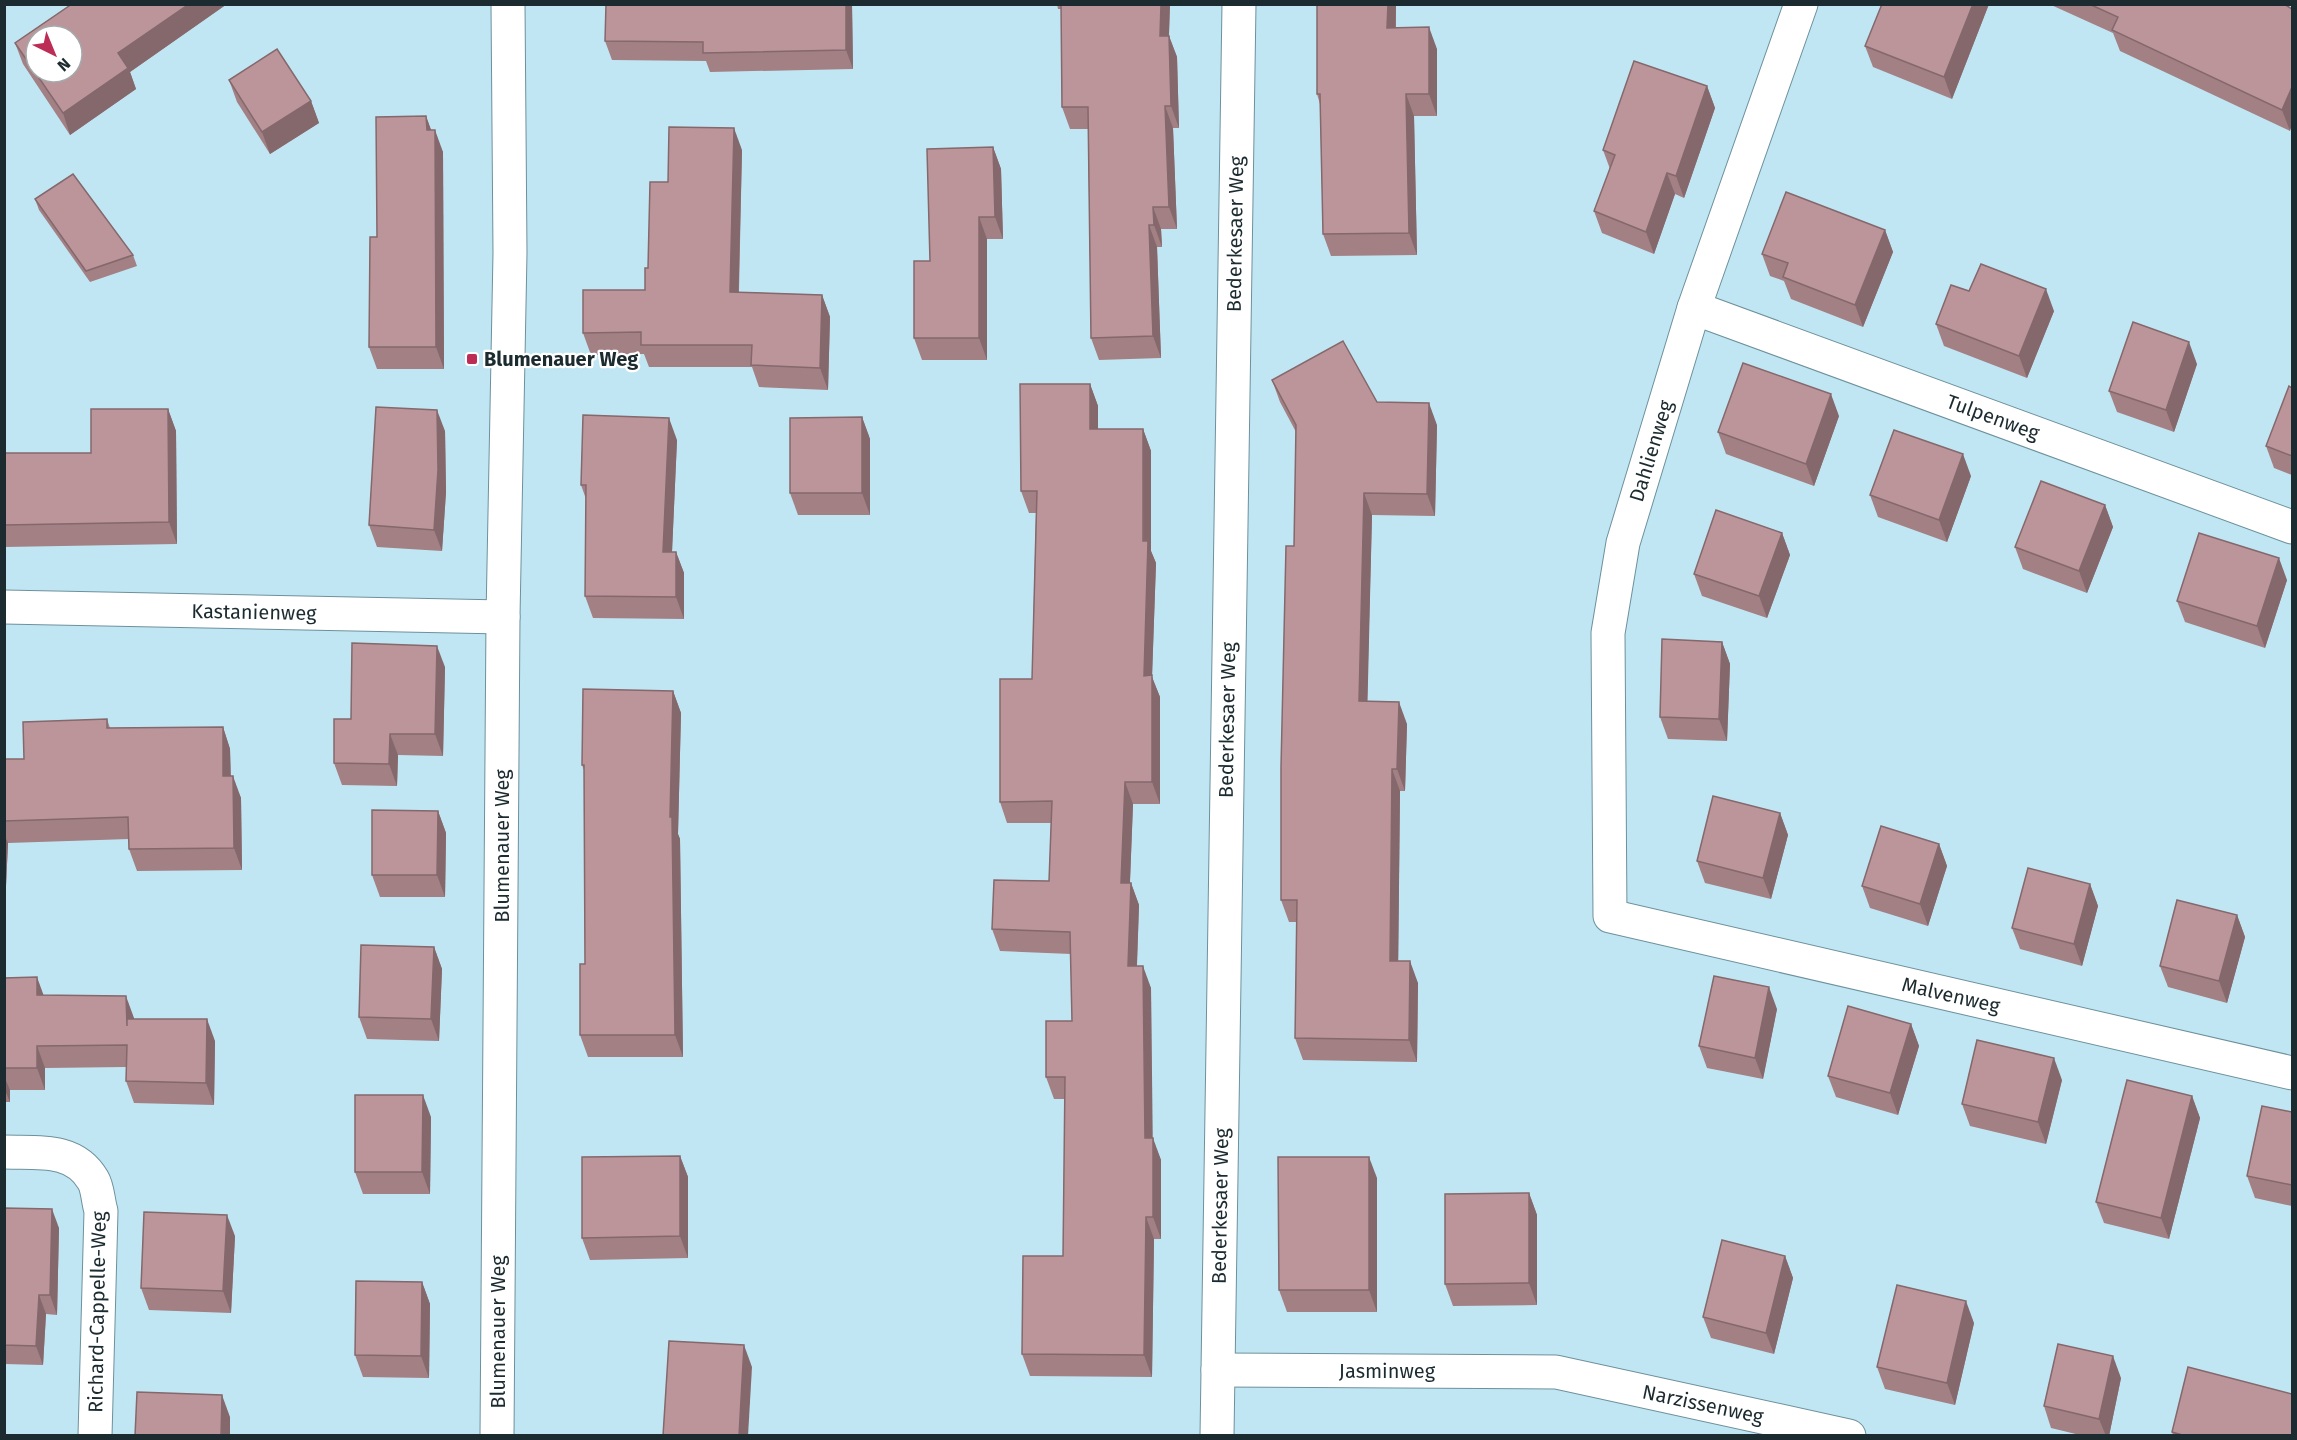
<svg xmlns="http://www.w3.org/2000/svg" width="2297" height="1440" viewBox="0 0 2297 1440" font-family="'Fira Sans',sans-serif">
	<rect width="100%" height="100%" fill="#c1e6f3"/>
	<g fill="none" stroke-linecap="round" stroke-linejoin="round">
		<defs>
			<g id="minor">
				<path d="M1801,4L1694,308L1623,543L1608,633L1610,916L2292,1073"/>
				<path d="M1694,308L2292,527"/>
				<path d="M4,607L503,617"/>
				<path d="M4,1152C37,1153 74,1147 93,1180C98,1188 98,1202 101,1211L95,1436"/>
				<path d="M1218,1370L1556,1372L1849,1436"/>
				<path d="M497,1436L503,617L510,253L508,4"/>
				<path d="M1217,1436L1239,4"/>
			</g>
		</defs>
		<use href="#minor" stroke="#6d919c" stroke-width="35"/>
		<use href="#minor" stroke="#fff" stroke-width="33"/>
	</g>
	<g fill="#a28084">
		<path d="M72,4H227L130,72L136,89L70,135L23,64L15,43Z"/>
		<path d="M852,4L853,69L710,72L706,61L612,60L605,41Z"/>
		<path d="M1057,4H1170L1169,36L1177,57L1179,128H1173L1177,229H1161L1162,247H1157L1161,358L1099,360L1091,338L1088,129H1070L1062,107L1061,9H1058Z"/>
		<path d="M1317,4H1396V28L1437,49V116H1414L1417,255L1331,256L1323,234L1320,104L1317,94Z"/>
		<path d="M1989,4L1952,99L1873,67L1865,46Z"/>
		<path d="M2049,4H2284L2290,131L2120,51L2113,33Z"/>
		<path d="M229,80L311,101L319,123L270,154L237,102Z"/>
		<path d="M1707,86L1715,108L1684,198L1675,194L1654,254L1602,233L1594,211L1610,169L1603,150Z"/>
		<path d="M426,116L431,130L443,152L444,369H377L369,347L377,237Z"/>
		<path d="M993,147L1001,169L1003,239H987V360H922L914,338L930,261Z"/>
		<path d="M742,150L739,292L822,295L830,317L828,390L759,387L752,367H649L644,354L591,355L583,333L645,290L668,182Z"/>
		<path d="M35,199L133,255L137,266L90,282L39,210Z"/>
		<path d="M1885,230L1893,252L1863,327L1791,299L1784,281L1770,276L1762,254Z"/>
		<path d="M1969,291L2054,311L2027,378L1944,346L1936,324Z"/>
		<path d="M2197,364L2174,432L2117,412L2109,391Z"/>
		<path d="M1272,380L1377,402L1437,425L1435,516L1372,515L1367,701L1407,724L1405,791H1400L1398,961L1418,983L1417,1062L1303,1060L1295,1038L1297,922H1289L1281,900L1294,546L1296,432L1280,402Z"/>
		<path d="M1090,384L1098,406V429H1143L1151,451V551L1156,563L1152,677L1160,697V804H1133L1130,883H1131L1139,905L1137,966L1151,988L1152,1138L1161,1160V1239H1154L1152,1377L1030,1376L1022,1354L1063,1256L1065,1099H1054L1046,1077L1072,1021L1071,954L1000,951L992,929L1049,881L1051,823H1007L1000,802L1032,679L1036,513H1029L1021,491Z"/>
		<path d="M2292,388V475L2274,468L2266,446Z"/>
		<path d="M168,409L176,431L177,544L4,547V453H91Z"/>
		<path d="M1839,416L1814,486L1726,454L1718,432Z"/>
		<path d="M862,417L870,439V515H798L790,493Z"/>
		<path d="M445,431L446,492L442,551L377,547L369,525Z"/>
		<path d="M677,440L672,552H676L684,573V619L593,618L585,596L586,499L581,485Z"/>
		<path d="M1971,476L1947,542L1878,517L1870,495Z"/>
		<path d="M2105,505L2113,527L2087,593L2023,569L2015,547Z"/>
		<path d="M1782,533L1790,555L1767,618L1702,596L1694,574Z"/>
		<path d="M2287,580L2265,648L2185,622L2177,601Z"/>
		<path d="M1722,642L1730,664L1727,741L1668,739L1660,717Z"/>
		<path d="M445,667L443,756L398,755L397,786L342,785L334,763L351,719Z"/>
		<path d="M673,691L681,713L678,834L680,839L683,1057H588L580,1035L585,964L584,770L582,765Z"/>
		<path d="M107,719L110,728L223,727L230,749L231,776L241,798L242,870L137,871L129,849V839L8,843L6,886H4V759H24Z"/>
		<path d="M438,811L446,833L445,897H380L372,875Z"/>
		<path d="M1780,813L1788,835L1771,899L1705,883L1697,861Z"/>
		<path d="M1939,844L1947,866L1928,926L1870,908L1862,886Z"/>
		<path d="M2090,884L2098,906L2082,966L2020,949L2012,928Z"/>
		<path d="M2237,915L2245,937L2227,1003L2168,987L2160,966Z"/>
		<path d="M434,947L442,969L439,1041L367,1039L359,1017Z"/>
		<path d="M4,978L43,995L134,1018V1019L215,1041L214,1105L134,1103L126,1081V1067L45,1068V1090H10V1102H4Z"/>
		<path d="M1777,1009L1763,1079L1707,1068L1699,1046Z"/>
		<path d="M1911,1024L1919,1046L1898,1115L1836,1097L1828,1076Z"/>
		<path d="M2062,1080L2046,1144L1970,1126L1962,1104Z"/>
		<path d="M2192,1096L2200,1118L2169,1239L2104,1223L2096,1202Z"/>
		<path d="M2292,1112V1206L2255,1198L2247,1176Z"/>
		<path d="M431,1117L430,1194H363L355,1172Z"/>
		<path d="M680,1156L688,1177V1258L590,1260L582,1238Z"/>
		<path d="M1377,1178V1312H1287L1279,1290Z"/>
		<path d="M1529,1193L1537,1215V1305L1453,1306L1445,1284Z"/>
		<path d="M4,1208L59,1228L57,1315L46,1314L43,1365L4,1364Z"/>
		<path d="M235,1236L231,1313L149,1310L141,1288Z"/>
		<path d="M1785,1256L1793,1278L1774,1354L1711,1338L1703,1317Z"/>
		<path d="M422,1282L430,1304L429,1378L363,1377L355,1355Z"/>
		<path d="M1974,1323L1955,1405L1885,1389L1877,1367Z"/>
		<path d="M2121,1378L2109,1436H2084L2051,1428L2044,1406Z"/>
		<path d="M2172,1432L2292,1436H2173Z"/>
	</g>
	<g fill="#84686c">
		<path d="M189,4H227L130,72L136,89L70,135L63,113L118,53Z"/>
		<path d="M846,4H852L853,69L846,50Z"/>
		<path d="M1161,4H1170L1168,58L1160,36Z"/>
		<path d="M1388,4H1396L1395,50L1387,28Z"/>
		<path d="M1973,4H1989L1952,99L1944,77Z"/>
		<path d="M1429,27L1437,49V116L1429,94Z"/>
		<path d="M1169,36L1177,57L1179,128L1171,106Z"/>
		<path d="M1707,86L1715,108L1684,198L1676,176Z"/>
		<path d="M2292,87V125L2290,131L2282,110Z"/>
		<path d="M1406,94L1414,116L1417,255L1409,233Z"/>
		<path d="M311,101L319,123L270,154L262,132Z"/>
		<path d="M1165,106L1173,128L1177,229L1169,207Z"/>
		<path d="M426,116L434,138L427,130Z"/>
		<path d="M734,128L742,150L738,314L730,292Z"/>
		<path d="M435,130L443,152L444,369L436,347Z"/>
		<path d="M993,147L1001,169L1003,239L995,217Z"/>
		<path d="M1667,173L1675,194L1654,254L1646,232Z"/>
		<path d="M1153,207L1161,229L1162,247L1154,225Z"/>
		<path d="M979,217L987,239V360L979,338Z"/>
		<path d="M1149,225L1157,247L1161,358L1153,336Z"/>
		<path d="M1885,230L1893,252L1863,327L1855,305Z"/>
		<path d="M2046,289L2054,311L2027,378L2019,356Z"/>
		<path d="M822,295L830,317L828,390L820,368Z"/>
		<path d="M2189,342L2197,364L2174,432L2166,410Z"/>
		<path d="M1090,384L1098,406V451L1090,429Z"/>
		<path d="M1831,394L1839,416L1814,486L1806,464Z"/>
		<path d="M1429,403L1437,425L1435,516L1427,494Z"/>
		<path d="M168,409L176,431L177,544L169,522Z"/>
		<path d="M437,410L445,431L446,492L442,551L434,530Z"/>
		<path d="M862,417L870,439V515L862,493Z"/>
		<path d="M669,418L677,440L671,574L663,552Z"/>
		<path d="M1143,429L1151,451V551L1156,563L1152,677L1160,697V804L1152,782L1144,676Z"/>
		<path d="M1963,454L1971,476L1947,542L1939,520Z"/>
		<path d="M1364,493L1372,515L1367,723L1359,701Z"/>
		<path d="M2105,505L2113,527L2087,593L2079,571Z"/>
		<path d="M1782,533L1790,555L1767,618L1759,596Z"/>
		<path d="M676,552L684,573V619L676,597Z"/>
		<path d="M2279,558L2287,580L2265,648L2257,626Z"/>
		<path d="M1722,642L1730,664L1727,741L1719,719Z"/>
		<path d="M437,646L445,667L443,756L435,734Z"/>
		<path d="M673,691L681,713L678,834L680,839L683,1057L675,1035L670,817Z"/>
		<path d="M1399,702L1407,724L1405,791L1397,769Z"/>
		<path d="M223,727L230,749L231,798L223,776Z"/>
		<path d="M390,734L398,755L397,786L389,764Z"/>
		<path d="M1392,769L1400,791L1398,983L1390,961Z"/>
		<path d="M233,776L241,798L242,870L234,848Z"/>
		<path d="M1125,782L1133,804L1129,905L1121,883Z"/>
		<path d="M438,811L446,833L445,897L437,875Z"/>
		<path d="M1780,813L1788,835L1771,899L1763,878Z"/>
		<path d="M4,834L8,843L6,886L4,882Z"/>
		<path d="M1939,844L1947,866L1928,926L1920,904Z"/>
		<path d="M1131,883L1139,905L1136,988L1128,966Z"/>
		<path d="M2090,884L2098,906L2082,966L2074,944Z"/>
		<path d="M2237,915L2245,937L2227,1003L2219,981Z"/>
		<path d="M434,947L442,969L439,1041L431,1019Z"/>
		<path d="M1410,961L1418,983L1417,1062L1409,1040Z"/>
		<path d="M1143,966L1151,988L1153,1160L1145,1138Z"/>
		<path d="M37,977L45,999L37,995Z"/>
		<path d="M1769,987L1777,1009L1763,1079L1755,1058Z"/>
		<path d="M126,996L134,1018L135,1048L127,1026Z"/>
		<path d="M207,1019L215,1041L214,1105L206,1083Z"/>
		<path d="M1911,1024L1919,1046L1898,1115L1890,1093Z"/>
		<path d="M37,1046L45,1068V1090L37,1068Z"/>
		<path d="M2054,1058L2062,1080L2046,1144L2038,1122Z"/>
		<path d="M4,1076L10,1090V1102L4,1088Z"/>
		<path d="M423,1095L431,1117L430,1194L422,1172Z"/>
		<path d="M2192,1096L2200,1118L2169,1239L2161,1218Z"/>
		<path d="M1153,1138L1161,1160V1239L1153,1217Z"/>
		<path d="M680,1156L688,1177V1258L680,1236Z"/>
		<path d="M1369,1157L1377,1178V1312L1369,1290Z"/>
		<path d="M1529,1193L1537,1215V1305L1529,1283Z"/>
		<path d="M52,1209L59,1228L57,1315L50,1295Z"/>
		<path d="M227,1215L235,1236L231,1313L223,1291Z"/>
		<path d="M1146,1217L1154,1239L1152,1377L1144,1355Z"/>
		<path d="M1785,1256L1793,1278L1774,1354L1766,1333Z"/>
		<path d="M422,1282L430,1304L429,1378L421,1356Z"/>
		<path d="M39,1295L46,1314L43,1365L36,1346Z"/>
		<path d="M1966,1301L1974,1323L1955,1405L1947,1383Z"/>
		<path d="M744,1345L752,1367L748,1436H739Z"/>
		<path d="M2113,1356L2121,1378L2109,1436H2106L2099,1419Z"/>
		<path d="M222,1395L230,1417V1436H221Z"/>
	</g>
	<g fill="#bc959a" stroke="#84686c" stroke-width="1.5" fill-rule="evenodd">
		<path d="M72,4H189L118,53L128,68L63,113L15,43ZM36,36H72V72H36Z"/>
		<path d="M606,4H846V50L703,53V42L605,41Z"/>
		<path d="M1061,4H1161L1160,36H1169L1171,106H1165L1169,207H1153L1154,225H1149L1153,336L1091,338L1088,107H1062Z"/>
		<path d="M1317,4H1388L1387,28L1429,27V94H1406L1409,233L1323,234L1320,94H1317Z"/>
		<path d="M1882,4H1973L1944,77L1865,46Z"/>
		<path d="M2089,4H2284L2292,9V87L2282,110L2112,30L2118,17Z"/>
		<path d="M277,49L311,101L262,132L229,80Z"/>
		<path d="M1634,61L1707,86L1676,176L1667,173L1646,232L1594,211L1615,155L1603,150Z"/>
		<path d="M426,116L427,130H435L436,347H369L370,237H377L376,117Z"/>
		<path d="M669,127L734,128L730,292L822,295L820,368L751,365L752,345H641V332L583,333V290H645V268H648L650,182H668Z"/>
		<path d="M993,147L995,217H979V338H914V261H930L927,149Z"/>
		<path d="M73,174L133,255L86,271L35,199Z"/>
		<path d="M1786,192L1885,230L1855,305L1783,277L1788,263L1762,254Z"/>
		<path d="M1981,264L2046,289L2019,356L1936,324L1951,285L1969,291Z"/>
		<path d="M2133,322L2189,342L2166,410L2109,391Z"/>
		<path d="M1343,341L1377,402L1429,403L1427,494L1364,493L1359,701L1399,702L1397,769H1392L1390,961H1410L1409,1040L1295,1038L1297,900H1281V767L1286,546H1294L1296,425L1272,380Z"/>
		<path d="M1743,363L1831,394L1806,464L1718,432Z"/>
		<path d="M1020,384H1090V429H1143V541H1148L1144,676L1152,675V782H1125L1121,883H1131L1128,966H1143L1145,1138H1153V1217H1146L1144,1355L1022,1354L1023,1256H1063L1065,1077H1046V1021H1072L1070,932L992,929L994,880L1049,881L1052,801L1000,802V679H1032L1037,491H1021Z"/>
		<path d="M2289,386L2292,388V456L2266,446Z"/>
		<path d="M376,407L437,410L438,470L434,530L369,525Z"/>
		<path d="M91,409H168L169,522L4,525V453H91Z"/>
		<path d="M583,415L669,418L663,552H676V597L585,596L586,485H581Z"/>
		<path d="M862,417V493H790V418Z"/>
		<path d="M1894,430L1963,454L1939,520L1870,495Z"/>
		<path d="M2041,481L2105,505L2079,571L2015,547Z"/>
		<path d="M1716,510L1782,533L1759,596L1694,574Z"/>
		<path d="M2199,533L2279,558L2257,626L2177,601Z"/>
		<path d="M1662,639L1722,642L1719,719L1660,717Z"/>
		<path d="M352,643L437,646L435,734H390L389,764L334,763V719H351Z"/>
		<path d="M583,689L673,691L670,817H672L675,1035H580V964H585L584,765H582Z"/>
		<path d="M107,719V728L223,727V776H233L234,848L129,849L128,817L4,821V759H24L23,722Z"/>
		<path d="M1713,796L1780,813L1763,878L1697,861Z"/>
		<path d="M372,810L438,811L437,875H372Z"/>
		<path d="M1881,826L1939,844L1920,904L1862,886Z"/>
		<path d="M2028,868L2090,884L2074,944L2012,928Z"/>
		<path d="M2177,900L2237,915L2219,981L2160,966Z"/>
		<path d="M361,945L434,947L431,1019L359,1017Z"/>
		<path d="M1714,976L1769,987L1755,1058L1699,1046Z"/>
		<path d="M37,977V995L126,996L127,1026V1019H207L206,1083L126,1081L127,1045L37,1046V1068H4V978Z"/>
		<path d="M1848,1006L1911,1024L1890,1093L1828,1076Z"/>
		<path d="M1977,1040L2054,1058L2038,1122L1962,1104Z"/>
		<path d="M2127,1080L2192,1096L2161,1218L2096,1202Z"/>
		<path d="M355,1095H423L422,1172H355Z"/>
		<path d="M2262,1106L2292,1112V1185L2247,1176Z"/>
		<path d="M680,1156V1236L582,1238V1157Z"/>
		<path d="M1278,1157H1369V1290H1279Z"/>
		<path d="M1529,1193V1283L1445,1284V1194Z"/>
		<path d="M4,1208L52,1209L50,1295H39L36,1346L4,1345Z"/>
		<path d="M144,1212L227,1215L223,1291L141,1288Z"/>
		<path d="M1722,1240L1785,1256L1766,1333L1703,1317Z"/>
		<path d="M356,1281L422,1282L421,1356L355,1355Z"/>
		<path d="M1897,1285L1966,1301L1947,1383L1877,1367Z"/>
		<path d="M669,1341L744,1345L739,1436H663Z"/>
		<path d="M2058,1344L2113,1356L2099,1419L2044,1406Z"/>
		<path d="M2188,1367L2292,1394V1436H2186L2172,1432Z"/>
		<path d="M137,1392L222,1395L221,1436H135Z"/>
	</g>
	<rect fill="#bc2c55" stroke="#fff" stroke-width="2" x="466" y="353" width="12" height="12" rx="3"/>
	<g text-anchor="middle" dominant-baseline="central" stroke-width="4.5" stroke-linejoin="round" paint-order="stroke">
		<g font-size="20" fill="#1c2b30" stroke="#fff">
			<text transform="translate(1235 234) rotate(-89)">Bederkesaer Weg</text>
			<text transform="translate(1993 417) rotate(20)">Tulpenweg</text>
			<text transform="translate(1651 451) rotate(-73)">Dahlienweg</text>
			<text transform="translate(254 612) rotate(1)">Kastanienweg</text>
			<text transform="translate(1227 720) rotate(-89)">Bederkesaer Weg</text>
			<text transform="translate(502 846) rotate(-90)">Blumenauer Weg</text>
			<text transform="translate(1951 995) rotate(13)">Malvenweg</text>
			<text transform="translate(1220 1206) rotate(-89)">Bederkesaer Weg</text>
			<text transform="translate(97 1312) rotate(-89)">Richard-Cappelle-Weg</text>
			<text transform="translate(498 1332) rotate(-90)">Blumenauer Weg</text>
			<text x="1387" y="1371">Jasminweg</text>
			<text transform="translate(1703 1404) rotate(12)">Narzissenweg</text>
		</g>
		<g font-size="20" font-weight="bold" fill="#1c2b30" stroke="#fff" text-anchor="start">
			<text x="484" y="359">Blumenauer Weg</text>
		</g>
	</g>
	<rect width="2297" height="1440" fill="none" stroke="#1c2b30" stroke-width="12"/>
	<g transform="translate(54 54) rotate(137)"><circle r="28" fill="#ffffff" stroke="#a4aaac" stroke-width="1.5"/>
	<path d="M0-4.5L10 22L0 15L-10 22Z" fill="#bc2c55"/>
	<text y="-9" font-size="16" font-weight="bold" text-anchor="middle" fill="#1c2b30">N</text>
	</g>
</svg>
